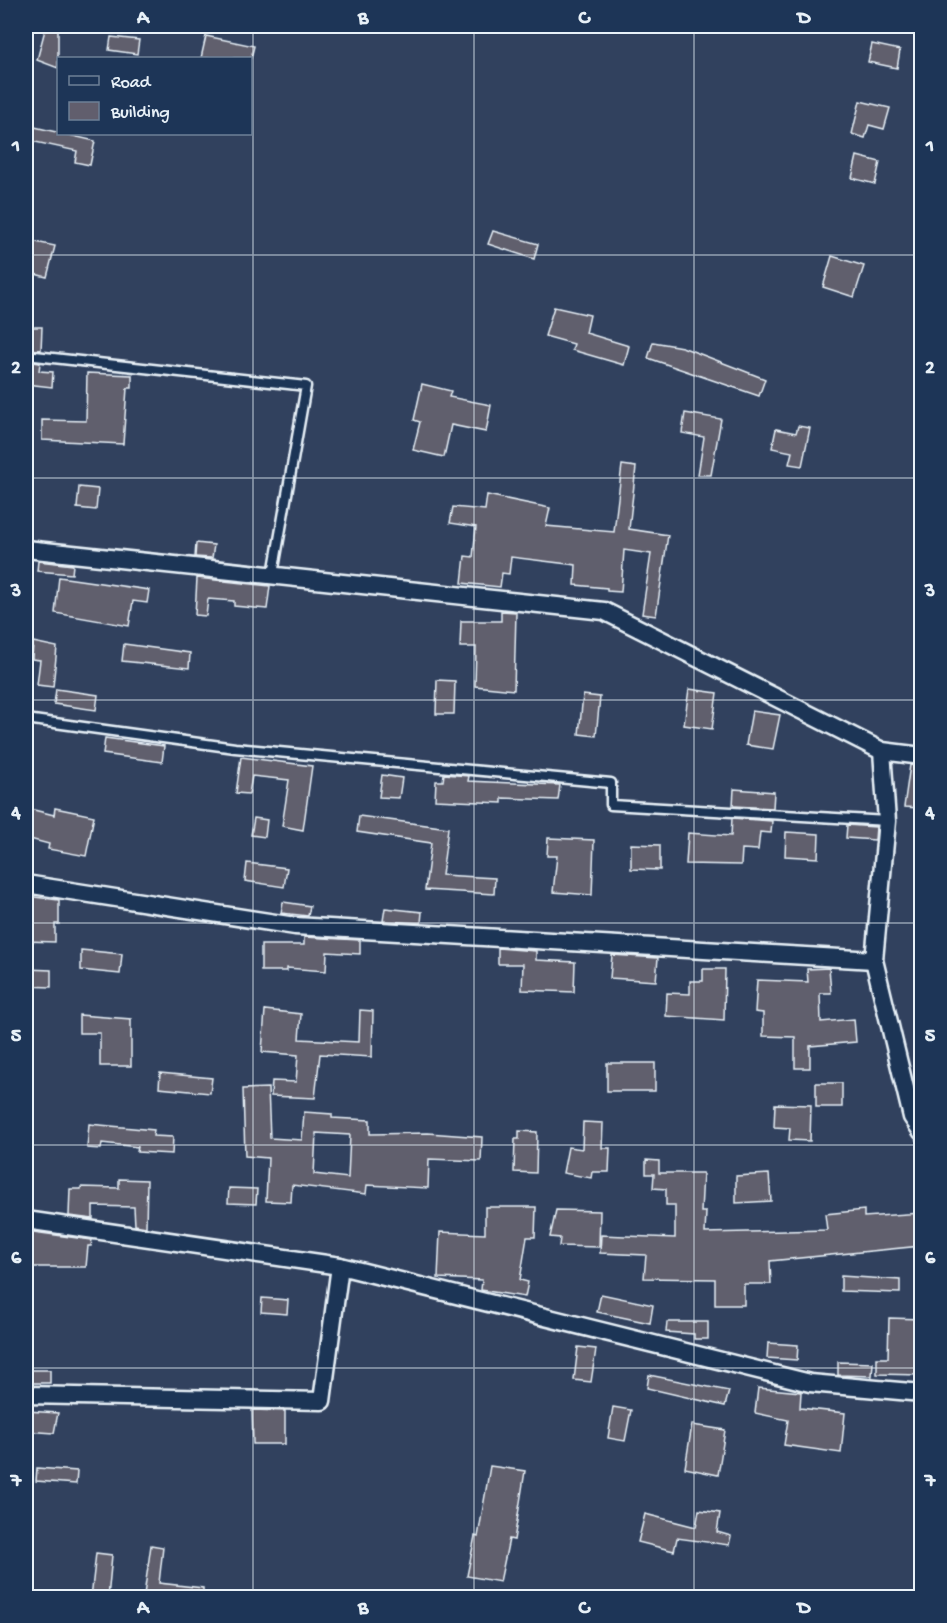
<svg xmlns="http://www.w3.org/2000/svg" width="947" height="1623" viewBox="0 0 947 1623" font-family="'Gochi Hand',sans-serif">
	<rect width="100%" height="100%" fill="#31415e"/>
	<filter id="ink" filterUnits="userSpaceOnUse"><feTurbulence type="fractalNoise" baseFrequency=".0167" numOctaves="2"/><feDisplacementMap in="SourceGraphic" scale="12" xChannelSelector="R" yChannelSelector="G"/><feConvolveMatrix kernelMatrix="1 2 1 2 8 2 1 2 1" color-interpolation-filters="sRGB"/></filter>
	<g filter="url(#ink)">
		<g fill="#615e6d" stroke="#e8f1f8" stroke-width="1.5" fill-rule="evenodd">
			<path d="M46,26H58V68L37,60Z"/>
			<path d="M206,36L254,46L251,58H201Z"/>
			<path d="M111,37L139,40L137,54L109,50Z"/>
			<path d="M872,44L900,50L897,68L868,62Z"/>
			<path d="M860,101L890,108L884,129L869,125L865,138L852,134Z"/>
			<path d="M26,125L95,141L90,165L75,162L77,151L26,140Z"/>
			<path d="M857,156L880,162L875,184L852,178Z"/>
			<path d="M493,231L538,244L534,259L488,244Z"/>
			<path d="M26,240L55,246L47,277L26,272Z"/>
			<path d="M832,256L864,266L854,297L823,287Z"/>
			<path d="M554,307L590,315L586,333L629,346L624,365L572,350L574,344L545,336Z"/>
			<path d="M26,327H42L41,350L26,349Z"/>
			<path d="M653,342L682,347L765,379L759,396L648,358Z"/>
			<path d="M26,361L40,363L39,371L53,372L52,387L26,384Z"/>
			<path d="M87,373L132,375V388H127L123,444L42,440V420L86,421Z"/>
			<path d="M422,384L451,391L449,397L491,405L486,432L451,425L444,457L413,450L420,422L414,420Z"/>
			<path d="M685,413L721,419L711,475H698L704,437L682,433Z"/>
			<path d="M798,426L810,428L802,466L789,464L792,452L772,448L776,429L796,433Z"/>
			<path d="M622,465L636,467L629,529L668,535L656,616L642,614L651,554L624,550L621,592L607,591V588L575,585L576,565L511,557L509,574L502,573L500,587L462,583L465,556L473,557L476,527L450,523L453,507L485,510L487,495L550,508L546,526L614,532Z"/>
			<path d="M79,487L98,489L96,510L77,508Z"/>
			<path d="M196,543L214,545L212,558L195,557Z"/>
			<path d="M38,561L73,565L72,574L37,571Z"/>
			<path d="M59,577L149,590L147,603L133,601L129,626L55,613Z"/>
			<path d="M197,578L270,586L267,609L234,606V601L208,599L206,616L195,615Z"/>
			<path d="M501,611L516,612L514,690L475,686L476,647H460L461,621H501Z"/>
			<path d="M33,642L57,647L53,687L37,685L40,660L32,659Z"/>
			<path d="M124,644L190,653L189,668L122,661Z"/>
			<path d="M437,680L455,681L454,714H436Z"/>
			<path d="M56,689L98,695L96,710L54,704Z"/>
			<path d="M689,689L717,693L712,729L684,725Z"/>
			<path d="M583,695L600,697L596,736L579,734Z"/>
			<path d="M752,711L780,715L773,749L746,745Z"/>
			<path d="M105,738L164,746L162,762L103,754Z"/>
			<path d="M241,757L312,766L303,830L282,826L289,780L252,776L249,794L236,793Z"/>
			<path d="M910,765L921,766L920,808L904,807Z"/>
			<path d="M444,774L469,776L468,781L560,785L558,800L502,798V803L435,800L436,781H443Z"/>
			<path d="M382,775L402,778L399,798L379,797Z"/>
			<path d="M734,789L774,792L773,808L733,806Z"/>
			<path d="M26,808L54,815L55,808L94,816L86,856L48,849L49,844L26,838Z"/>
			<path d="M359,816L448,828L442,875L495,878L494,894L425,890L431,843L357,832Z"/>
			<path d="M254,818L267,820L265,837L251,835Z"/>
			<path d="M732,818L772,821L771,833L760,832L758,850L742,849L741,865L686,864L688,833L731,836Z"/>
			<path d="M847,825L876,827L875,840L846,838Z"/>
			<path d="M786,832L819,834L818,858L785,856Z"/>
			<path d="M548,838L594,840L592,895L553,892L557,856H547Z"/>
			<path d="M631,844L660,845V870L631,869Z"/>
			<path d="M247,863L287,868L284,887L245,881Z"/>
			<path d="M26,896L59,900V924H55V942L26,941Z"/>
			<path d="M283,902L310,906L308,916L281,913Z"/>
			<path d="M385,908L422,912L421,923L383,921Z"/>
			<path d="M304,937L360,940V954L327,952L326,971L287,968V971H261V945H304Z"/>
			<path d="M498,948L536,951V960L575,962L574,992L522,990L523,964H498Z"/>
			<path d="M81,950L122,954L120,974L81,970Z"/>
			<path d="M612,955L658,958L656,981L610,978Z"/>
			<path d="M829,968L831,993H820L821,1022L854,1019L856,1042L810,1046V1068H795V1037L763,1036V1013L755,1012L757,980L808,982L807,969Z"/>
			<path d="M26,969L51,970V987L26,986Z"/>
			<path d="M703,969H725L724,1020L666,1016L667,993L690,994V981H703Z"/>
			<path d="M265,1010L301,1014L299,1039L359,1042L360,1010L373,1011L372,1057L320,1054L315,1098L271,1096L272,1081L296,1082L298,1055L262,1052Z"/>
			<path d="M79,1015L131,1019V1066H100V1033H79Z"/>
			<rect x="607" y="1063" width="48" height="28"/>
			<path d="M160,1073L212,1078L210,1093L159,1088Z"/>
			<rect x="816" y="1083" width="26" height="24"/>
			<path d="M268,1088L270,1138L302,1140L304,1112L332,1114V1118L370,1120V1134L428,1133L482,1137L481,1161L429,1159L428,1188L367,1185L366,1194L292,1185L291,1202L266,1201L268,1158L245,1156L243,1089ZM316,1133L350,1135L348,1178L314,1174Z"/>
			<path d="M775,1104L811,1105L810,1141L789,1140L790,1128L774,1127Z"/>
			<path d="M583,1122L603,1123L602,1148H610L609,1172H592L591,1178L563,1173L568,1147L582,1149Z"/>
			<path d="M89,1124L154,1130L153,1136L173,1137L172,1154L137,1152L138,1147L102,1143L101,1149L87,1148Z"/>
			<path d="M519,1131L537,1132L536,1173L514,1172L515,1139H519Z"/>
			<path d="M646,1160L659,1161V1173H703L701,1212H706L705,1233L827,1230L825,1214L864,1210V1217L921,1213V1246L770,1261L771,1284H744V1305H715V1279L644,1278L646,1255L600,1253L601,1235L675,1238V1205H666V1189L653,1188L654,1174H646Z"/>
			<path d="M769,1174L771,1201L736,1203V1176Z"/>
			<path d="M119,1179L147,1180L146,1227L135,1225L134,1207L93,1206V1219L69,1216L70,1189H81V1187L119,1188Z"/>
			<path d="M229,1188L257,1189L256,1204L228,1203Z"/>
			<path d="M485,1207H536L535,1237H527L520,1280L528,1282L525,1297L481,1290L482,1280L438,1278L440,1232L485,1234Z"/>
			<path d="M556,1210L600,1211L599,1247L559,1246L560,1238L550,1237Z"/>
			<path d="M26,1231L92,1240L91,1246H88L86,1267H26Z"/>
			<path d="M841,1276L900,1280V1293L841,1291Z"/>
			<path d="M601,1294L653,1305L650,1323L597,1312Z"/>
			<path d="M262,1298L288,1300L287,1314L261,1312Z"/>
			<path d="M889,1318L921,1319L920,1375L877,1374V1358H888Z"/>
			<path d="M667,1322H708V1339H694V1334L666,1332Z"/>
			<path d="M768,1343L798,1345L797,1360L767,1358Z"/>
			<path d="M578,1347L596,1349L591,1382L574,1380Z"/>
			<path d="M838,1362L873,1363L872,1376L838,1375Z"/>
			<rect x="26" y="1370" width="24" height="13"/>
			<path d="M649,1375L729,1391L725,1406L647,1388Z"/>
			<path d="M758,1388L801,1392L800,1408L845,1413L841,1453L784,1445L788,1420L755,1413Z"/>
			<path d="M613,1407L631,1410L625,1441L608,1438Z"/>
			<path d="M252,1410L285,1411V1444H253Z"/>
			<path d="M26,1411L58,1413L54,1433L26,1431Z"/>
			<path d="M692,1425L725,1430L718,1475L685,1468Z"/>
			<path d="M490,1466L525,1471L514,1540L509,1539L500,1582L467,1576L475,1536L478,1537Z"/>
			<path d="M37,1468L77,1471L76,1484L36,1481Z"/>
			<path d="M699,1510L720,1513L717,1532L731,1536L729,1545L677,1538L674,1551L638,1542L645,1514L696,1527Z"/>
			<path d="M151,1545L163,1547L159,1583L203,1588V1598L144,1595Z"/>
			<path d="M96,1553L112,1555L108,1598H91Z"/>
		</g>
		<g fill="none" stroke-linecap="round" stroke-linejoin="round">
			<defs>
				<g id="service">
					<path d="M26,355L306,386L273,574"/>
					<path d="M26,719L235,748L611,783V805L887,821"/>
				</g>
				<g id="minor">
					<path d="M26,549L604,611L882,751L922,756"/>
					<path d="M882,751L887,821L874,960L912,1117L922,1132"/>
					<path d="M26,884L295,926L874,960"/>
					<path d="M26,1220L340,1266L810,1383L922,1393"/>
					<path d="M26,1395L322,1401L340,1266"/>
				</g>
			</defs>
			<use href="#service" stroke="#e8f1f8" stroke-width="13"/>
			<use href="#minor" stroke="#e8f1f8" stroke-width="21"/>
			<use href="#service" stroke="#1d3557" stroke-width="8"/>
			<use href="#minor" stroke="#1d3557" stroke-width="16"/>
		</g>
	</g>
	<path fill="none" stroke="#e8f1f8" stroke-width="1.5" stroke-opacity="0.55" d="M253,26V1598M474,26V1598M694,26V1598M26,255H922M26,478H922M26,700H922M26,923H922M26,1145H922M26,1368H922"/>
	<rect width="947" height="1623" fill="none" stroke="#1d3557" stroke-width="66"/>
	<rect x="57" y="57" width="195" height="78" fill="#1d3557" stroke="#6e8097" stroke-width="1.5"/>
	<rect x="69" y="76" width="30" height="9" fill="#1d3557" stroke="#6e8097" stroke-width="1.5"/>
	<text x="111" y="87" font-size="18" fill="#e8f1f8">Road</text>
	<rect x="69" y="102" width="30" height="18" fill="#615e6d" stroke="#6e8097" stroke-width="1.5"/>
	<text x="111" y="117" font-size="18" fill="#e8f1f8">Building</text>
	<rect x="33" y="33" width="881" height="1557" fill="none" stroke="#e8f1f8" stroke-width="2"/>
	<g font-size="20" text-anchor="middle" font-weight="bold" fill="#e8f1f8">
		<text x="143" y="23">A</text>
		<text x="363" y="23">B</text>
		<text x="584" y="23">C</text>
		<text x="804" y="23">D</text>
		<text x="16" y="151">1</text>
		<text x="930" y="151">1</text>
		<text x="16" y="373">2</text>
		<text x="930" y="373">2</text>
		<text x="16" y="596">3</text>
		<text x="930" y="596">3</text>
		<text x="16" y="818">4</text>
		<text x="930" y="818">4</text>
		<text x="16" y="1041">5</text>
		<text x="930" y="1041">5</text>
		<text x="16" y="1263">6</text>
		<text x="930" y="1263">6</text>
		<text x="16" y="1486">7</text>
		<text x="930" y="1486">7</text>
		<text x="143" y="1613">A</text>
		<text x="363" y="1613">B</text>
		<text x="584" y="1613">C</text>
		<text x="804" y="1613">D</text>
	</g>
</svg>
